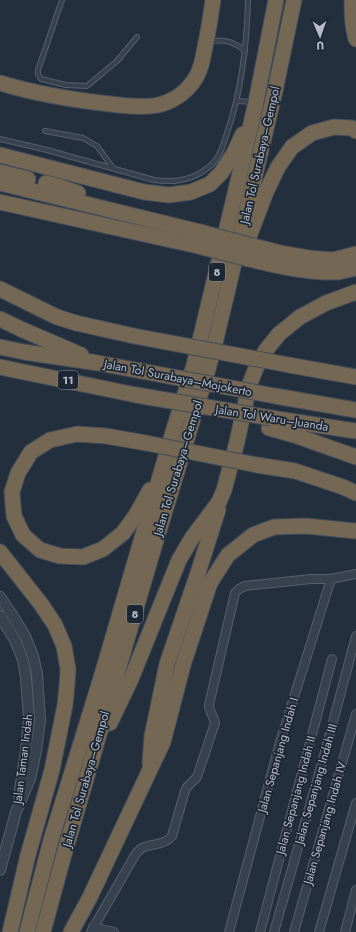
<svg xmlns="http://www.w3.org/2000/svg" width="356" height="932" viewBox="0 0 356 932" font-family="Jost,sans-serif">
	<rect width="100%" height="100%" fill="#242f3e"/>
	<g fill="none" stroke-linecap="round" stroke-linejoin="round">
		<defs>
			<g id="service">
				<path d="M62,0L38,70V74L41,79L66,85L87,86L117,61L137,37"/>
				<path d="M210,42C223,38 235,42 245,51"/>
				<path d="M237,101L253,102"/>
				<path d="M45,131L83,138L97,146L113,168"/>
				<path d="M0,139L47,150L154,180C174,183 195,180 211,165C221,156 224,142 228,130C242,88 247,44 248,0"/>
			</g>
			<g id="minor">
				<path d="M93,927L114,932"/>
				<path d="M91,932L135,855C137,852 139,850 142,848C152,843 164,846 172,836L185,791L187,787L197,777L215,723C214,716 209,712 209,705L235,593L239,589L245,586L311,579H331L356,574"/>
				<path d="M229,932L280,742L331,579"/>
				<path d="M260,932L332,659"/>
				<path d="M274,932L322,763L356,636"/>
				<path d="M294,932L356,714"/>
				<path d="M319,932L356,803"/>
				<path d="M345,932L356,890"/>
			</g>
			<g id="tertiary">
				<path d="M0,597L12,615L25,636L33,656L37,674L40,720L36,751L30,779L16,812L0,870"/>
				<path d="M0,616L15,640L23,660L26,678L29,718L26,751L19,796"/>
			</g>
			<g id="motorway">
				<path d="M352,0C352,13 352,26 356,39"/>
				<path d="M0,83C36,94 73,100 110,104C126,106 143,108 158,105C172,102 185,93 193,82C202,70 203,56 206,42C209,28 211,14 213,0"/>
				<path d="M0,155L144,192L169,195L191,192L210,184L221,173L234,153L243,134"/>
				<path d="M0,172L28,179"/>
				<path d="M0,183L200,232"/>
				<path d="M46,183L61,187L78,193"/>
				<path d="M0,202L198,246"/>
				<path d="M247,242L266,192L278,167L292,147L312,133L334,127L352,128L356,131"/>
				<path d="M253,246L285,254L309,258L333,260L356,254"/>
				<path d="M249,259C278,266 308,273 338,272C344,271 350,269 356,268"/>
				<path d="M0,289L57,317L76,323L134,336"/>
				<path d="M0,319L23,330L81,355"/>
				<path d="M0,347L24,352L98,363L141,371"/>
				<path d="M289,365L356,377"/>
				<path d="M0,367L136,395"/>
				<path d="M275,396L356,410"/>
				<path d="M271,418L356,431"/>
				<path d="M269,428L294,435L356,457"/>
				<path d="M146,443L106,436L77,434L50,440L31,452L18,473L12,492L14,516L23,535L40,550L60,556L83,557L103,549L123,533L136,515L150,490"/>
				<path d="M257,465L295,471L343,487L356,493"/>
				<path d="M0,552L41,604L55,625L64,646L68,669L67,685L65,705L52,770L28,855L10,932"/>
				<path d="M110,723L131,679L179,560L192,538L219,502L224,490L237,442L249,386L256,368L266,350L279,334L300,317L326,303L356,292"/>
				<path d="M150,763L152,736L167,664L198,573L218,510"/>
				<path d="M27,932L51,840L101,678L173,432L194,365L235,194L256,102L276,0"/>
				<path d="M43,932L63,858L151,557L208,369L216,339L275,91L294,0"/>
				<path d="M71,932L90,897L163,742L183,665L210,583L228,555L253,535L274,527L306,526L356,531"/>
			</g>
		</defs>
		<use href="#service" stroke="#565f6c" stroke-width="6"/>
		<use href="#minor" stroke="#565f6c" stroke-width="10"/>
		<use href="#tertiary" stroke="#565f6c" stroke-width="12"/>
		<use href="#motorway" stroke="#434c59" stroke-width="17"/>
		<use href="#service" stroke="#38414e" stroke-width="4"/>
		<use href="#minor" stroke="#38414e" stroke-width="8"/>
		<use href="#tertiary" stroke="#38414e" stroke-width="10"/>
		<use href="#motorway" stroke="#746855" stroke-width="15"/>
		<defs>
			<g id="motorway-bridge">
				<path d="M200,232L253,246"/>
				<path d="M198,246L249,259"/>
				<path d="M134,336L289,365"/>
				<path d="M141,371L275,396"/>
				<path d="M136,395L271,418"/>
				<path d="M146,443L257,465"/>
			</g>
		</defs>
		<use href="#motorway-bridge" stroke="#434c59" stroke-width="17" stroke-linecap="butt"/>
		<use href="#motorway-bridge" stroke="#746855" stroke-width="15"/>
	</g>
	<g text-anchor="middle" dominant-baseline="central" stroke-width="3.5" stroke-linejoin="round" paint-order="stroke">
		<g fill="#1d2633" stroke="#878f9c" stroke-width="1">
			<rect x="209" y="263" width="16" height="18" rx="3"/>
			<rect x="58" y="371" width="20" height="18" rx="3"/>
			<rect x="127" y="605" width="16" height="18" rx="3"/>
		</g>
		<g font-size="11" font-weight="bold" fill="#b4bcc9">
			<text x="217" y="272">8</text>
			<text x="68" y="380">11</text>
			<text x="135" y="614">8</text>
		</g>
		<g font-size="12" fill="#b4bcc9" stroke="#1d2633">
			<text transform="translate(260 155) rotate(-77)">Jalan Tol Surabaya–Gempol</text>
			<text transform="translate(178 378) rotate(11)">Jalan Tol Surabaya–Mojokerto</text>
			<text transform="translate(272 418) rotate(9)">Jalan Tol Waru–Juanda</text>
			<text transform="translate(178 468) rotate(-73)">Jalan Tol Surabaya–Gempol</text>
			<text transform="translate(278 755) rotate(-74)">Jalan Sepanjang Indah I</text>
			<text transform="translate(23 759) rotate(-83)">Jalan Taman Indah</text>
			<text transform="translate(86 779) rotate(-74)">Jalan Tol Surabaya–Gempol</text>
			<text transform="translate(316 784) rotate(-74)">Jalan Sepanjang Indah III</text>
			<text transform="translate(296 795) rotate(-75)">Jalan Sepanjang Indah II</text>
			<text transform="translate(325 823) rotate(-74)">Jalan Sepanjang Indah IV</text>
		</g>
	</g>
	<g transform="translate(320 36) rotate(178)" stroke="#1d2633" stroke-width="3" paint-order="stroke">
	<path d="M0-3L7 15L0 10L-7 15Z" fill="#b4bcc9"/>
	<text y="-6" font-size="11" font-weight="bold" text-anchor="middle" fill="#b4bcc9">U</text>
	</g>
</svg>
